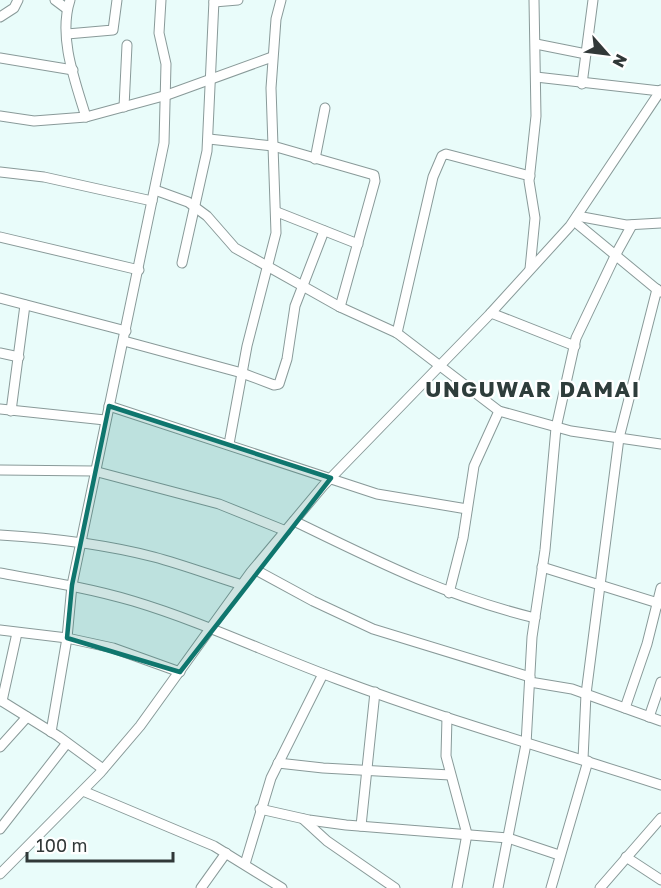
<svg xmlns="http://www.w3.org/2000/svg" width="661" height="888" viewBox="0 0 661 888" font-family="'Golos Text',sans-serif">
	<rect width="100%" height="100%" fill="#e9fcfa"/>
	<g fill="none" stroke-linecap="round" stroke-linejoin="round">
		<defs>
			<g id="street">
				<path d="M55,0L67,9"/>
				<path d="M70,0C58,37 75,81 86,117"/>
				<path d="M214,2L238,0"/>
				<path d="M0,17L14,8L18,0"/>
				<path d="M67,34L113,30L117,0"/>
				<path d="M536,44L586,54"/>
				<path d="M0,58L73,70"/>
				<path d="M536,77L660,91"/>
				<path d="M582,84L593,0"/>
				<path d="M124,107L127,45"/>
				<path d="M0,116L34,121L86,117L167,95L272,57"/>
				<path d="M209,139L273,146L374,175L375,181L340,307"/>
				<path d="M315,159L325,108"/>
				<path d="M0,172L44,177L152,201"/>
				<path d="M155,190L188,202L207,216L235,248L340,307L397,333L499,411L571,431L661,444"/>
				<path d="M277,212L358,244"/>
				<path d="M577,216L626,225L661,223"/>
				<path d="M574,221L660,292"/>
				<path d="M0,237L139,270"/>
				<path d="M182,263L207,151L214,0"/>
				<path d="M530,269L535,218L529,181L536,116L534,0"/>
				<path d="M0,298L126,331"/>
				<path d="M491,313L575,346"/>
				<path d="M397,333L433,177L442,156L446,154L530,176"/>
				<path d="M124,341L242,373L274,385L279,384L287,359L295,306L324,231"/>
				<path d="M0,353L19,357"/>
				<path d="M109,406L377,494L467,509"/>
				<path d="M0,409L105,420"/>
				<path d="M11,411L25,305"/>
				<path d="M229,444L247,346L276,233L271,88L276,19L281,0"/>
				<path d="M0,470L94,471L219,504L286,531"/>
				<path d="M294,521C376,561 445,596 535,618"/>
				<path d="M0,535C52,538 104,544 154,557C184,565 213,576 242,585"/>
				<path d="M542,567L661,604"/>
				<path d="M254,569L313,601L373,629L530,677"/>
				<path d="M0,573C45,581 89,588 133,601C203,622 269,654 337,679C443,719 553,750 661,785"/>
				<path d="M449,593L463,538L474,466L499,411"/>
				<path d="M0,630L67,638L113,648L180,672"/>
				<path d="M530,682L572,689L661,721"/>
				<path d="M0,700L58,736L103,769"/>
				<path d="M2,701L17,633"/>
				<path d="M625,708L647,644L661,588"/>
				<path d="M447,717L446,756L467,834L457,888"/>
				<path d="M649,717L661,682"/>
				<path d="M51,732L67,638L72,585L164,143L166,64L159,33L161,0"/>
				<path d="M0,747L27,717"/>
				<path d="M583,759L586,694L619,438L657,289"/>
				<path d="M278,763L323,768L450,775"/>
				<path d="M83,791L214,846L282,888"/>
				<path d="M260,809L309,820L346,825L508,838L559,855"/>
				<path d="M303,819L327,841L395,888"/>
				<path d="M361,826L375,692"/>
				<path d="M0,829L67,743"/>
				<path d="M626,857L661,880"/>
				<path d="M245,864L271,778L323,674"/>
				<path d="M0,874L100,773L140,726L251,572L323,486L489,315L570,226L661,90"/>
				<path d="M201,888L226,853"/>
				<path d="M498,888L526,744L532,637L545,550L556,428L576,338L616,254L632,225"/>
				<path d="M551,888L588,761"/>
				<path d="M600,888L661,818"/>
			</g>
		</defs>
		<use href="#street" stroke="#899a99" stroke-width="11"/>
		<use href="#street" stroke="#fff" stroke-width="9"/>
	</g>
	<path fill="#0f766e" fill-opacity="0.2" stroke="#0f766e" stroke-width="4.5" stroke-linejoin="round" d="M109,406L331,478L180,672L67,638L72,585Z"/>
	<g text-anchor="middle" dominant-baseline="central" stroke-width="4.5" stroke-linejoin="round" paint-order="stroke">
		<g font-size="22" font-weight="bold" letter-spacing="1.5" fill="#2e3d3b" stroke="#fff">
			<text x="533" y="388">UNGUWAR DAMAI</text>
		</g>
	</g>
	<g transform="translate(607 54) rotate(118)" stroke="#ffffff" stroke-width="4.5" paint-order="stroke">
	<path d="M0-4.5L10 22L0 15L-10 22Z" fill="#313838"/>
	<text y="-9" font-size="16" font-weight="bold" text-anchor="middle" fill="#313838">N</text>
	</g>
	<path d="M27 852v9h146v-9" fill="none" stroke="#313838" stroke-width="3"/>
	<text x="36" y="852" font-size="18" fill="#313838" stroke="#ffffff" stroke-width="4.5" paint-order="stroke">100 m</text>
</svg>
